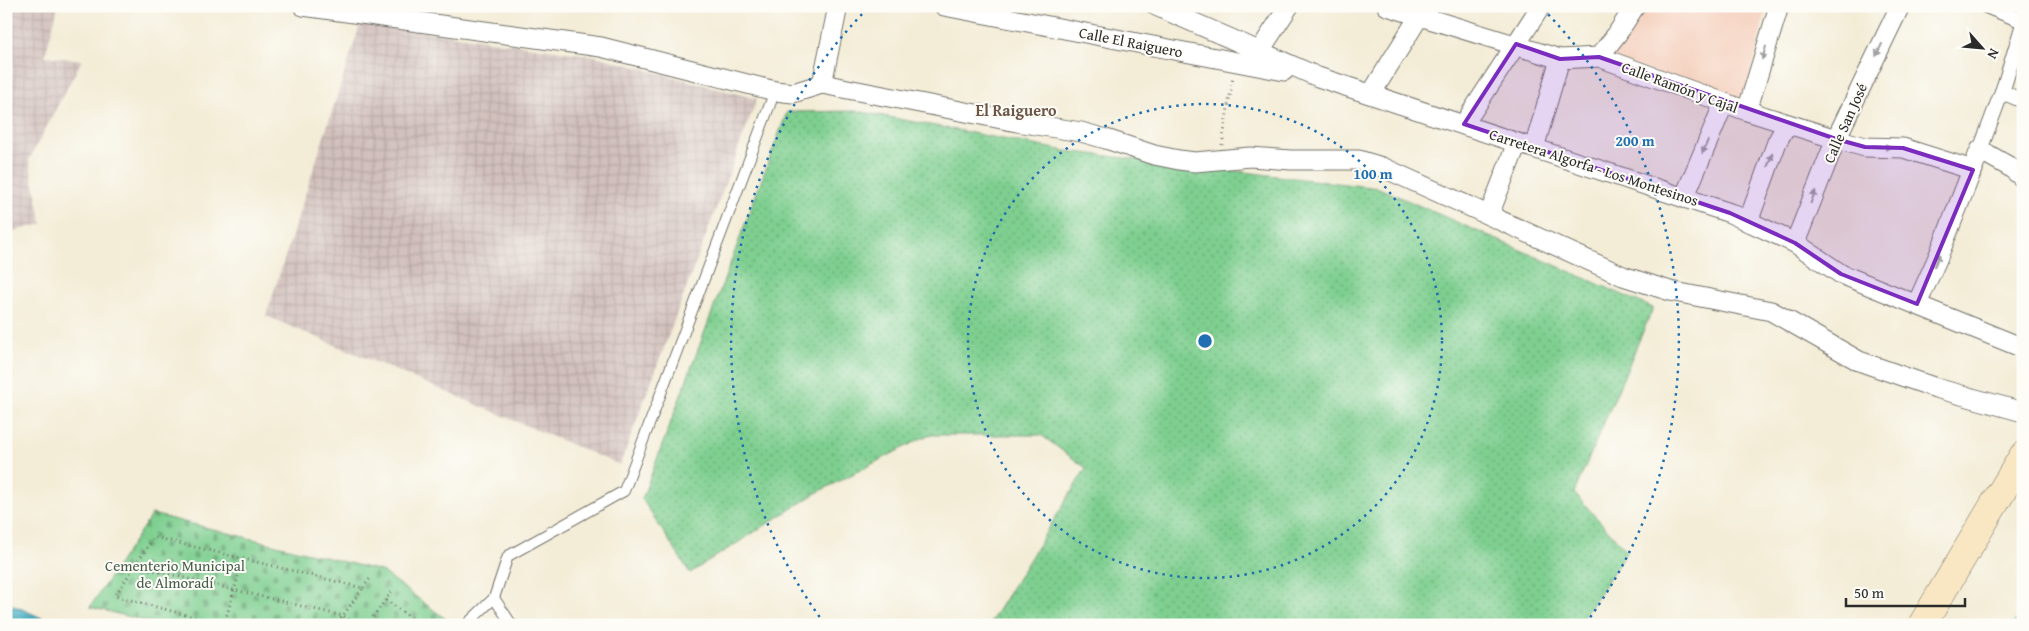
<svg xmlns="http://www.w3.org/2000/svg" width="2029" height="631" viewBox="0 0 2029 631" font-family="'Gentium Book Plus',serif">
	<defs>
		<pattern id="industrial-grid" width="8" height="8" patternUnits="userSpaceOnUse" patternTransform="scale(1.25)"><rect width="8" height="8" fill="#d1c0bc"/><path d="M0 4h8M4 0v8" fill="none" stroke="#b4a5a2"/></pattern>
		<pattern id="grass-dots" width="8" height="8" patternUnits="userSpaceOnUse" patternTransform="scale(1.25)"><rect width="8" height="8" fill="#7ecf90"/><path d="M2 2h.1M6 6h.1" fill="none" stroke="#67a876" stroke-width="1.8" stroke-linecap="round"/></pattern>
		<pattern id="cemetery-stones" width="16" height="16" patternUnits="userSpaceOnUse" patternTransform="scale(1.25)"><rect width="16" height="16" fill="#7ecf90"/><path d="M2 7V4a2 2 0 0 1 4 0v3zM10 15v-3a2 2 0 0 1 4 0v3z" fill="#67a876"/></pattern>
		<pattern id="water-rules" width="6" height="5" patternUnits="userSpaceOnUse" patternTransform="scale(1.25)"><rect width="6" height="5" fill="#48b2c6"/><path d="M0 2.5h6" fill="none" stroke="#3c91a1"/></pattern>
	</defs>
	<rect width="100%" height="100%" fill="#fdfcf7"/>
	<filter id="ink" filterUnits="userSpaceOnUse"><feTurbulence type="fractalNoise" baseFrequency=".02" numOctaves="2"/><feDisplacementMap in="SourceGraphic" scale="10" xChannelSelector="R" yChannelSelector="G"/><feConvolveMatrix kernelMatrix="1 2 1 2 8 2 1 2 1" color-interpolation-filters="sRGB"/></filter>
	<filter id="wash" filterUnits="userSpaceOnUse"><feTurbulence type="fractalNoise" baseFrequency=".0096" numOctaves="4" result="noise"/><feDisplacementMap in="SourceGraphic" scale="20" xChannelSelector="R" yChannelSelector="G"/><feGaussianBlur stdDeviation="1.12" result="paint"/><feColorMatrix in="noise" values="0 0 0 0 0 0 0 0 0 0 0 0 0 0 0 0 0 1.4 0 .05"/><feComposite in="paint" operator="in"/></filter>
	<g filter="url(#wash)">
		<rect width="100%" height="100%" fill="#f3ecd6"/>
		<path fill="#f5d3c1" d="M1639,6H1767L1744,103L1607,56Z"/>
		<g fill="url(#industrial-grid)">
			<path d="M6,6H58L45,56L82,60L29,160L42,224L6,233Z"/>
			<path d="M361,22L595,56L757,99L620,465L266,316Z"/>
		</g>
		<path fill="url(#grass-dots)" stroke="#547d5e" d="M857,111L1066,151L1379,188L1653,308L1574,493L1627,551L1578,625H989L1086,468L1041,435H928L816,493L690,573L642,499L787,112Z"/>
		<path fill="url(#cemetery-stones)" stroke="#547d5e" d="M152,514L381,571L454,625H162L90,607Z"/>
		<path fill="url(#water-rules)" stroke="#3a6e78" d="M6,602L58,625H6Z"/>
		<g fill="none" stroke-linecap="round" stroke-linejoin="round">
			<path stroke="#48b2c6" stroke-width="5" d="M2015,625L2023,616"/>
		</g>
	</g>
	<g filter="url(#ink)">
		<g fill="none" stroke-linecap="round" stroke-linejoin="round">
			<defs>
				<g id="service">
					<path d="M466,625L494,598"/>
					<path d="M512,625L494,598L508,556L624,491L775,91"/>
				</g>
				<g id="pedestrian">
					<path d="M1986,6L2023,21"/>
					<path d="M2002,92L2023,101"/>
					<path d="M1980,150L2004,86L2023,24"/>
				</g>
				<g id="minor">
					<path d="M303,6L601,47L775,91L793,93L822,84L1017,122L1081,132L1106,139L1154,155L1179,160L1195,162L1250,157L1291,160H1359L1382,167L1623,276L1670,291L1771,311L1859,361L1936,388L2023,412"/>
					<path d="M944,6L1284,71"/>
					<path d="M1156,6L1318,77L1730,213L1795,243L1841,274L2023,348"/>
					<path d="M1387,6L1560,59L1599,57L1747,111L1836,139L1865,147L1903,148L1973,170"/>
					<path d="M1259,52L1289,6"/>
					<path d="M1599,57L1617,34L1635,6"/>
					<path d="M822,84L838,6"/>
					<path d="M1371,94L1425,7"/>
					<path d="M1747,111L1779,6"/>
					<path d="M1464,124L1541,6"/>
					<path d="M1534,148L1560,59"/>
					<path d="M1684,198L1724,103"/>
					<path d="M1489,215L1517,143"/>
					<path d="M1748,222L1777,142L1787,124"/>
					<path d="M1795,243L1836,139L1900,6"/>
					<path d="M1917,304L1938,257L1980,150L2010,167L2023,178"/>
				</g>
				<path id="secondary" d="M1922,625L2023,456"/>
			</defs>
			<use href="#service" stroke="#716f67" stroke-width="12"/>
			<use href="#pedestrian" stroke="#716f67" stroke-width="16"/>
			<use href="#minor" stroke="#716f67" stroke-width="21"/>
			<use href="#secondary" stroke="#716f67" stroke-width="29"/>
			<g stroke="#716f67" stroke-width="3" stroke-dasharray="1 4" stroke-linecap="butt">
				<path d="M1222,145L1233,77"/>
				<path d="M135,566L343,616L359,625"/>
				<path d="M363,588L371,577"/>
				<path d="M386,600L421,625"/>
				<path d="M224,625L115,596L154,537L363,588L336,625"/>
				<path d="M224,625L243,559"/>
				<path d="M367,625L393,590"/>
			</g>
			<use href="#service" stroke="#fff" stroke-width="10"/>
			<use href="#pedestrian" stroke="#fff" stroke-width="14"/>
			<use href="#minor" stroke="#fff" stroke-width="19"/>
			<use href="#secondary" stroke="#f9e7c3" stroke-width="28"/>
		</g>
		<defs><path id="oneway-solid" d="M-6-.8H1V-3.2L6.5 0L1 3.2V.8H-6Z" transform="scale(1.25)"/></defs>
		<g fill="#a0a0a0">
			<use href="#oneway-solid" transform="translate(1879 50) rotate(116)"/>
			<use href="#oneway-solid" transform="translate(1764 53) rotate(107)"/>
			<use href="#oneway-solid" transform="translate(1705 147) rotate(113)"/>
			<use href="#oneway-solid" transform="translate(1884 147) rotate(1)"/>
			<use href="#oneway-solid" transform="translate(1770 160) rotate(-70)"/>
			<use href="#oneway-solid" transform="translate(1813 197) rotate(-69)"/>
			<use href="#oneway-solid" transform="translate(1937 260) rotate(-67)"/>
		</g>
	</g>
	<path fill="#7b2cbf" fill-opacity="0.2" stroke="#7b2cbf" stroke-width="4" stroke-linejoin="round" d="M1516,44L1560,59L1599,57L1836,139L1865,147L1903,148L1973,170L1917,304L1841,274L1795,243L1730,213L1464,124Z"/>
	<g fill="none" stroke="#1f6fb2" stroke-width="2.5" stroke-dasharray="2.5 5">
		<circle cx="1205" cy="341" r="237"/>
		<path d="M824 623A474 474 0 0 1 867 9M1543 9A474 474 0 0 1 1586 623"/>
	</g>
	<g text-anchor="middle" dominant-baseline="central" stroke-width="4" stroke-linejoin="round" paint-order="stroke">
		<g font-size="15" fill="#2b2b2b" stroke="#fdfcf7">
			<text transform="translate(1131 42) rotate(11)">Calle El Raiguero</text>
			<text transform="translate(1680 87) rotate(20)">Calle Ramón y Cajal</text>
			<text transform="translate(1845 123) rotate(-66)">Calle San José</text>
			<text transform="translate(1594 167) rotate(18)">Carretera Algorfa - Los Montesinos</text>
		</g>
		<g font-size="15" fill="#445c49" stroke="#fdfcf7">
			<text x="175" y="565">Cementerio Municipal<tspan x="175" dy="17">de Almoradí</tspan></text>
		</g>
		<g font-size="16" font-weight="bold" fill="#6c5547" stroke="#fdfcf7">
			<text x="1016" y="110">El Raiguero</text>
		</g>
	</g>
	<circle cx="1205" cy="341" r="8" fill="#1f6fb2" stroke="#fdfcf7" stroke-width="2.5"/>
	<g font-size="15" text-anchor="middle" font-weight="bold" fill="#1f6fb2" stroke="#fdfcf7" stroke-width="4" stroke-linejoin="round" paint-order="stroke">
		<text x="1635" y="146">200 m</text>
		<text x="1373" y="179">100 m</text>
	</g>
	<rect width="2029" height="631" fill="none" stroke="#fdfcf7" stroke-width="25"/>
	<g transform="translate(1982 48) rotate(117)" stroke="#fdfcf7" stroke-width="4" paint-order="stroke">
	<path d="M0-4L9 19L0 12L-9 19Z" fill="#2b2b2b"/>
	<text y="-8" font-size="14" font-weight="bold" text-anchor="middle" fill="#2b2b2b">N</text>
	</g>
	<path d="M1846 598v8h119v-8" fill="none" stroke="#2b2b2b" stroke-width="2.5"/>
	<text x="1854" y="598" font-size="15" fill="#2b2b2b" stroke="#fdfcf7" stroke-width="4" paint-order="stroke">50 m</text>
</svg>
